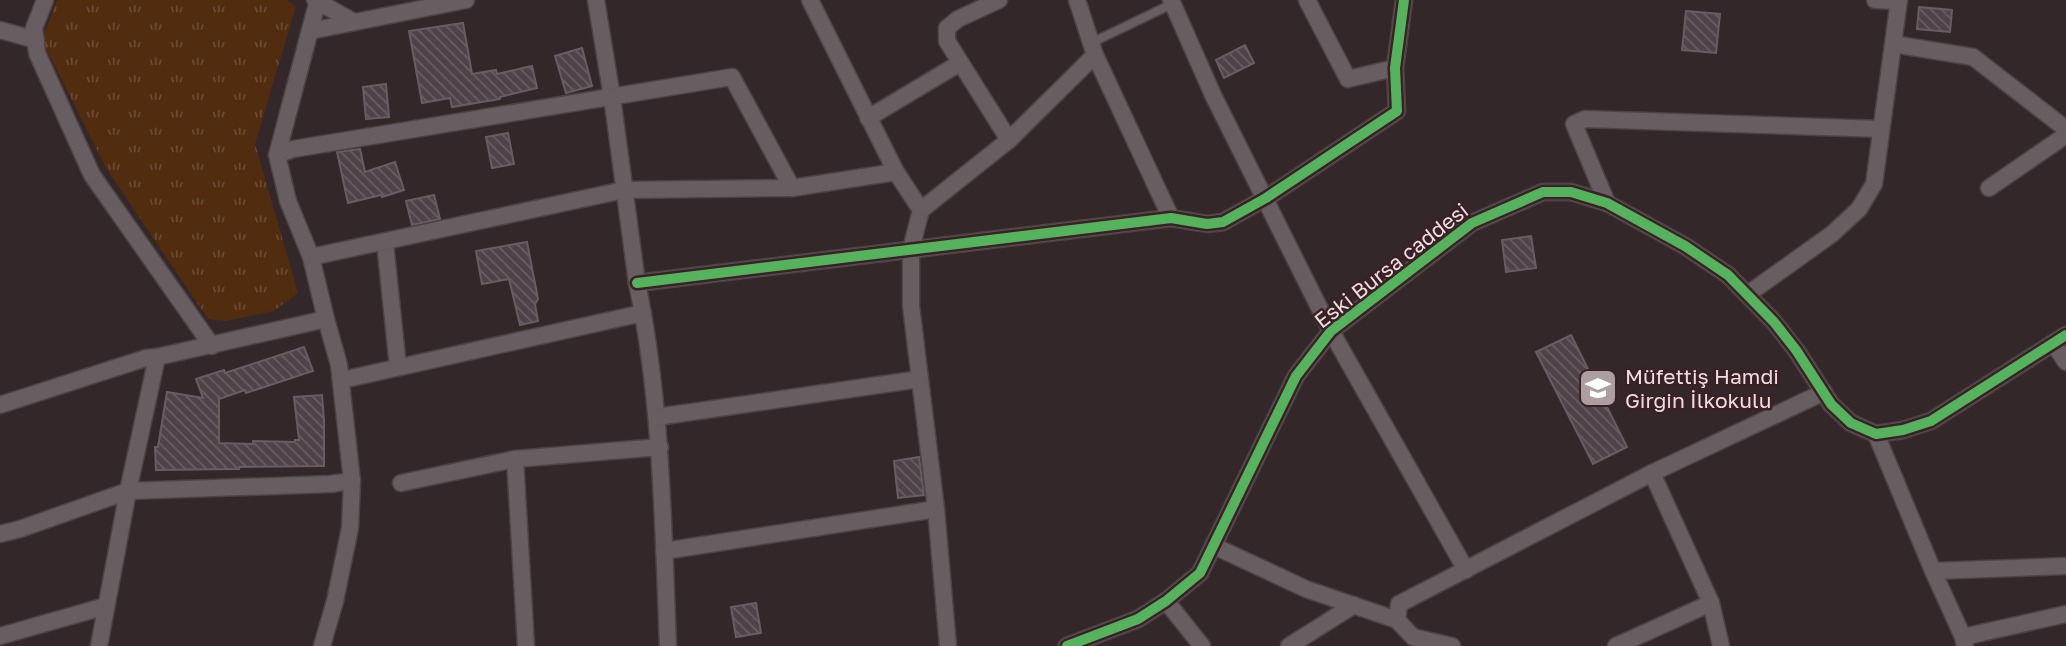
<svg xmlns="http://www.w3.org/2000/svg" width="2066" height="646" viewBox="0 0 2066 646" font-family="'Golos Text',sans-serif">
	<defs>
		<pattern id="park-tufts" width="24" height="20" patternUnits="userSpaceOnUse" patternTransform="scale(1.75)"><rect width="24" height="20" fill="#522c0f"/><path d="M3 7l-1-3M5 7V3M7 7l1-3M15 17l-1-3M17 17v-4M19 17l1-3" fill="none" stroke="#6b4a32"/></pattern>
		<pattern id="building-back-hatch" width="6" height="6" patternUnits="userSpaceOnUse" patternTransform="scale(1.75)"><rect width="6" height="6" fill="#504249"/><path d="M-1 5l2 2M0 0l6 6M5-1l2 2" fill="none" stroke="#6a5d63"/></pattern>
	</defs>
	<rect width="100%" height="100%" fill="#33272a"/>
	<path fill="url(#park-tufts)" d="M57,0H286L296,6L255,144L298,293L274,311L226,321L208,319L106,168L42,40Z"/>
	<g fill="url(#building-back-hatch)" stroke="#685d62" stroke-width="2">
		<path d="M1919,7L1952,10L1950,32L1917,29Z"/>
		<path d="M1686,11L1720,14L1716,53L1682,50Z"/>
		<path d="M463,23L472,74L496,70L497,74L532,66L537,88L500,97V99L452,107L450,98L422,103L409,31Z"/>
		<path d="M1245,45L1254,63L1224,78L1216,60Z"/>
		<path d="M582,48L592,86L566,93L555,56Z"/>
		<path d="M386,84L389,117L366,119L363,87Z"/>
		<path d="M508,133L514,164L492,168L486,137Z"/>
		<path d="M360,149L365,172L395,162L404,190L382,197L381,195L348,203L337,152Z"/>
		<path d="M434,195L440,219L412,225L406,201Z"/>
		<path d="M1531,236L1536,268L1506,272L1502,240Z"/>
		<path d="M527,242L538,299L535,304L538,321L520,325L509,279L482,284L476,251Z"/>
		<path d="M1571,335L1627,447L1593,464L1536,352Z"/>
		<path d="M304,347L313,371L246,393L245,390L219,399V443L253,444V441L295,442V440H299L294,397L322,395L324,420V466L239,467V469L156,470L155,447H158L167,392L203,398L196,379L224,370L225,373Z"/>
		<path d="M919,457L924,495L898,498L894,461Z"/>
		<path d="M756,603L761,633L736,637L731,607Z"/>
	</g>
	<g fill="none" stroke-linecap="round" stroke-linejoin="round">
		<defs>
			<path id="lane" d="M1091,43L1172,4"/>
			<g id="street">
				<path d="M45,0L34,28L37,53L92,175L212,346"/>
				<path d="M315,0L354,22"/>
				<path d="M318,0L277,155L288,201L311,257L326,319L339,365L352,481L350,528L335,601L322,646"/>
				<path d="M596,0L612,97L637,283C662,403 663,525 668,646"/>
				<path d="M810,0L896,172L921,210L911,249V306L936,509L948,646"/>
				<path d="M999,0L958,19L947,28V41L1009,140"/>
				<path d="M1077,0L1095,55L1171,218"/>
				<path d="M1171,0L1213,95L1331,331L1466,570"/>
				<path d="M1307,0L1348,79L1395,68"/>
				<path d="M1875,0L1898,1"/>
				<path d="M0,30L36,40"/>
				<path d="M310,31L466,0"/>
				<path d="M1893,44L1973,57L2066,129"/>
				<path d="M868,118L960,63"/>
				<path d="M277,155L293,149L732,77L792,188"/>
				<path d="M1989,188L2066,135"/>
				<path d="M1607,203L1574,124L1585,119L1881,129"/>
				<path d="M921,210L1009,140L1095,55"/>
				<path d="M385,243L398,367"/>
				<path d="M311,257L624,190L792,188L896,172"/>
				<path d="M637,283L1171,218L1207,224L1223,222L1266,198L1397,111L1395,68L1404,0"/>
				<path d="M1748,294L1832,234L1859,209L1874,184L1899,0"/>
				<path d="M2053,343L2066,362"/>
				<path d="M157,357L326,319"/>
				<path d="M342,380L643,313"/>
				<path d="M0,405L146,358L157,357L128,491L99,646"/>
				<path d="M657,417L920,379"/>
				<path d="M1876,434L1933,571L1963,637L1965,646"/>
				<path d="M515,459L526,646"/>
				<path d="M1652,473L1711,603L1721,646"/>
				<path d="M401,483L515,459L660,447"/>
				<path d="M0,534L20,529L128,491L330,484L352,481"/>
				<path d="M1214,546L1306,589L1397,620"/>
				<path d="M664,551L936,509"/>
				<path d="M1933,571L2066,566"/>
				<path d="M1166,601L1202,646"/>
				<path d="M0,636L106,606"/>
				<path d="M1963,637L2066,614"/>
				<path d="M1067,646L1138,619L1166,601L1200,573L1296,376L1331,331L1472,223L1543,192H1571L1607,203L1685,246L1728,275L1774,322L1796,350L1831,404L1851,423L1876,434L1903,430L1931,421L2066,335"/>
				<path d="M1289,646L1354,605"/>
				<path d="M1452,646L1413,637L1397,620L1399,604L1652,473L1824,392"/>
				<path d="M1616,646L1711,603"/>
			</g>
		</defs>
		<use href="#lane" stroke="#4d4244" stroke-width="11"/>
		<use href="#street" stroke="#4d4244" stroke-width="19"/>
		<use href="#lane" stroke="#685d60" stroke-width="8"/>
		<use href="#street" stroke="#685d60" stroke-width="16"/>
		<defs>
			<g id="cycleway">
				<path d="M637,283L1171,218L1207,224L1223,222L1266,198L1397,111L1395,68L1404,0"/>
				<path d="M1067,646L1138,619L1166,601L1200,573L1296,376L1331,331L1472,223L1543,192H1571L1607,203L1685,246L1728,275L1774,322L1796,350L1831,404L1851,423L1876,434L1903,430L1931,421L2066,335"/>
			</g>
		</defs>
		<use href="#cycleway" stroke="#392126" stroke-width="15"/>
		<use href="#cycleway" stroke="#56b35d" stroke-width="10"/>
	</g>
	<defs>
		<symbol id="school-square" viewBox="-11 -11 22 22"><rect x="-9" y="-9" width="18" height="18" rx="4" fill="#ad9ea1" stroke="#392126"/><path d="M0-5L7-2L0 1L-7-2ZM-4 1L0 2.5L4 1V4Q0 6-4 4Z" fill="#fff"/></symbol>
	</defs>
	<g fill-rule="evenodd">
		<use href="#school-square" x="1576" y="366" width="44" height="44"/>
	</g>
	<g text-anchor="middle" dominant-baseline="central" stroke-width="5" stroke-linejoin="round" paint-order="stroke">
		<g font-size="21" fill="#efdee1" stroke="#392126">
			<text transform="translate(1391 265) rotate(-38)">Eski Bursa caddesi</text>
		</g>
		<g font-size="21" fill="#efdee1" stroke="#392126" text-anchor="start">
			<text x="1625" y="376">Müfettiş Hamdi<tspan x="1625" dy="24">Girgin İlkokulu</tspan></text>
		</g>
	</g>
</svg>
